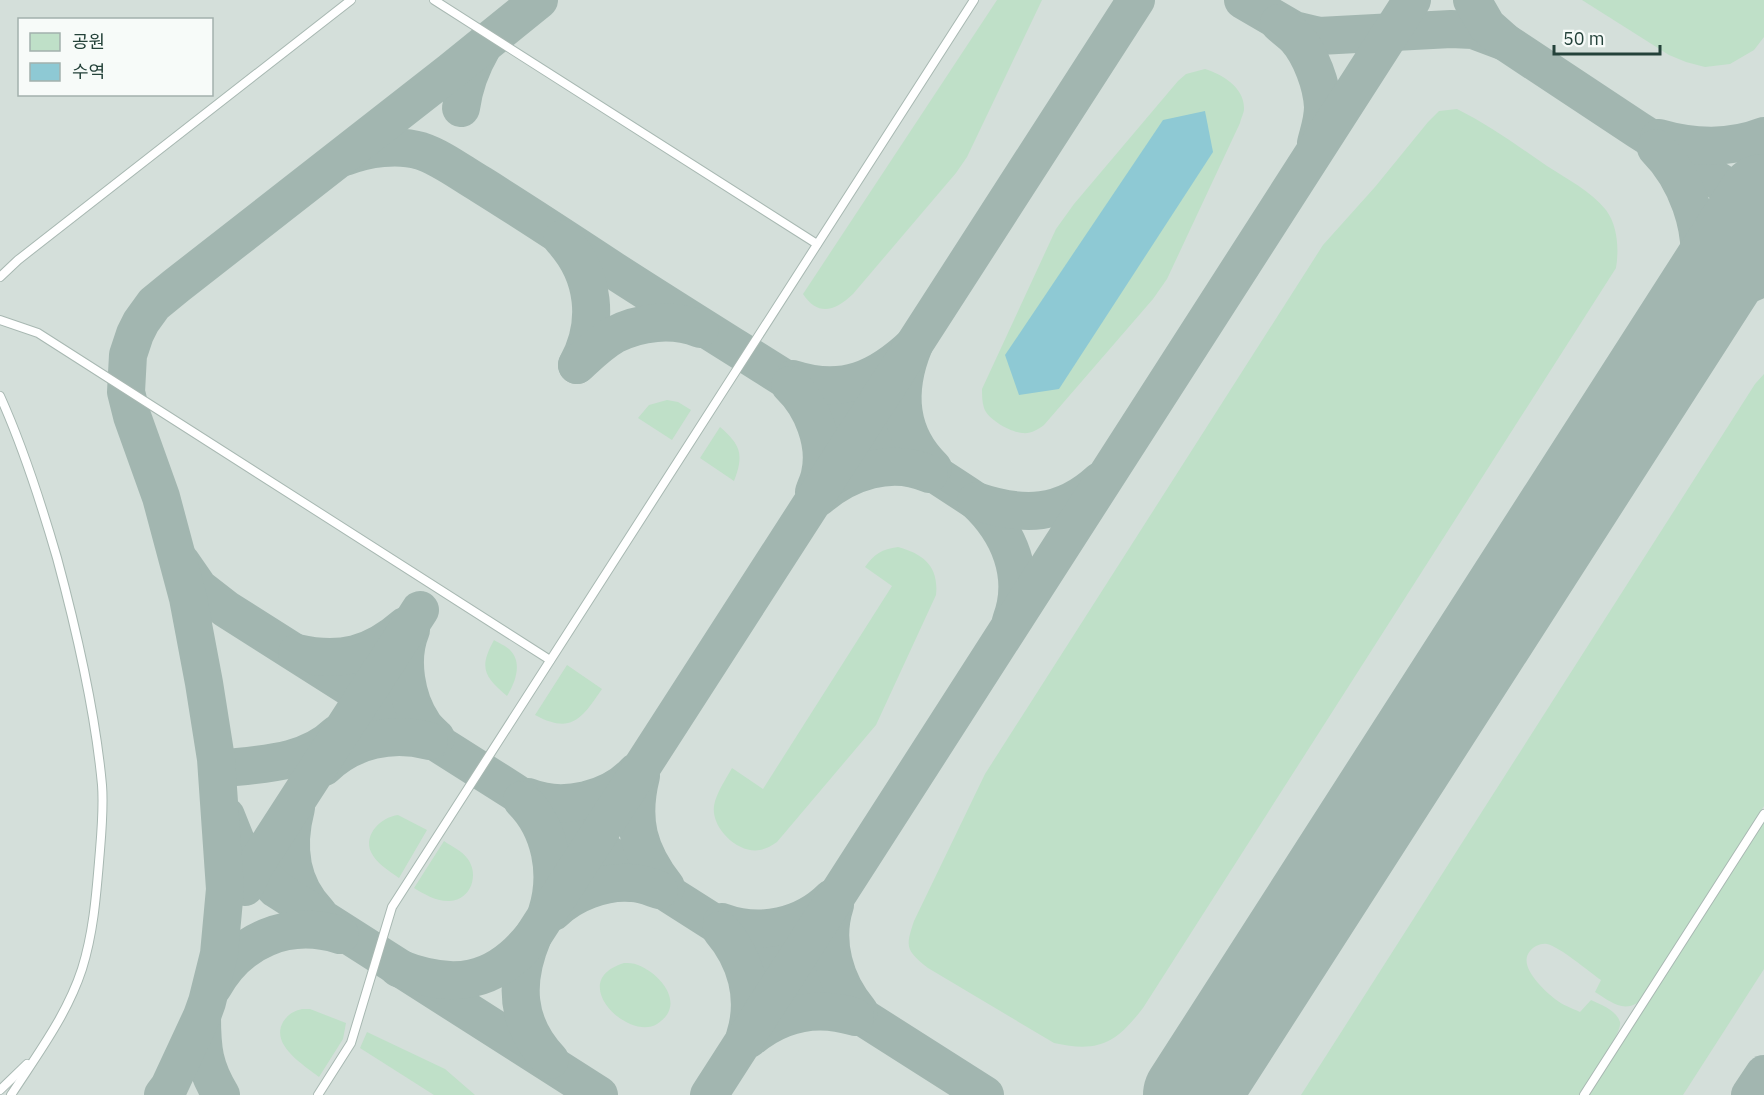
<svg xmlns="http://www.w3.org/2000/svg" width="1764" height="1095" viewBox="0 0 1764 1095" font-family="'IBM Plex Sans','Noto Sans KR',sans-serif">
	<rect width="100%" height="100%" fill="#e6efeb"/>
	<path fill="#d4dfda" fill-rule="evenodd" d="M0,0H1764V1095H0ZM20,20H212V94H20Z"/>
	<g fill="#bfe0c8">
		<path d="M997,0H1042L967,157L956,173L853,294C835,311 818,317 803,294Z"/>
		<path d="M1582,0H1764V37L1754,50L1730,64L1705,67L1686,62L1669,55Z"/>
		<path d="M1205,69C1222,74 1245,88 1244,109C1244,113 1241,118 1240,123L1167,279L1153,299L1044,425C1037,430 1031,434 1022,433C1011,432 988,420 984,408C982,402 982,395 982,389L1056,229L1074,204L1178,81L1186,74Z"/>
		<path d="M1457,109C1489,125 1518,146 1547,166C1567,179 1591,191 1606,210C1618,226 1619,250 1616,268L1143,1008C1116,1043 1099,1053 1054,1043L928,968C906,950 905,948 914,921L985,774L1323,245L1375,187L1428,122L1439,111Z"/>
		<path d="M1764,374V806L1639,1002C1622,1013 1610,1001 1595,992L1601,980C1588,971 1560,947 1547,944C1541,943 1534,946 1530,951C1517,966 1544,990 1555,999C1562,1005 1572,1008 1580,1012L1591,1000C1602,1005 1616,1010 1620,1022C1623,1032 1587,1083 1580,1095H1301L1755,384Z"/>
		<path d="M667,400L678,402L691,410L672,440L638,418L649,405Z"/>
		<path d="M720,427C741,445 744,455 734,481L700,458Z"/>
		<path d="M898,547C924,554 939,567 936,595L876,725L777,842C771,846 766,849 760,850C738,854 711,828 714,806C716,793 726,779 732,768L763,789L892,586L865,567C874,554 882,549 898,547Z"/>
		<path d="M494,640C499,643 506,646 510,650C523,663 515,683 507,696C485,677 478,669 494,640Z"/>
		<path d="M567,665L602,689C582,718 572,735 535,715Z"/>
		<path d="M398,815L427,830L399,878C389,871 376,863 371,852C363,834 382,817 398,815Z"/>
		<path d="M1764,822V969L1683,1095H1589Z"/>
		<path d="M444,841C451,846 462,851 467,858C480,874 471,900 450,901C437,902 424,894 414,888Z"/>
		<path d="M624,963C628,963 633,963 638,965C661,974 687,1005 657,1024C629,1042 565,981 624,963Z"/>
		<path d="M302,1009H310L346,1023L343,1039L319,1077C304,1065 270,1045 283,1022C288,1014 294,1011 302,1009Z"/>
		<path d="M367,1032L445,1069L475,1095H434L360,1048Z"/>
	</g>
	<path fill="#8ec9d4" d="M1205,111L1213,152L1059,389L1019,395L1005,355L1163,120Z"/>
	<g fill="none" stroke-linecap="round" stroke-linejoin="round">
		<g stroke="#a2b6b0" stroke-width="38">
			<path d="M1243,0L1294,30L1319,36L1451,29L1473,30L1505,42"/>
			<path d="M1472,0L1487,26L1505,42L1638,130L1764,210"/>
			<path d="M1279,23C1284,28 1291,33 1296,38C1311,55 1322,85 1323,107C1323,120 1319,131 1316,143"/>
			<path d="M461,108C464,86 471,67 482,48"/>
			<path d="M1659,138C1693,148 1731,149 1764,136"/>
			<path d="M1656,148C1686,178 1705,229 1698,271C1696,291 1689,309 1683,329"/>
			<path d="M345,157C367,148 398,144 421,151C442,158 461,173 480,184C525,212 569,241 613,270C734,348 857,422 976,501C1009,532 1028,576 1011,621"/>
			<path d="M562,239C595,275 600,323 577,365"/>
			<path d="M1683,329C1708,307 1733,289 1764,278"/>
			<path d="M577,365C588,355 600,343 614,335C639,322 673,318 700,329"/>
			<path d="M793,379C843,395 878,379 914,345C896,389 897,433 933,468"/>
			<path d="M790,385C812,406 827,443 820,474C819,480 816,486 814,492"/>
			<path d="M818,498C848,472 891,457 929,474"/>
			<path d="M976,501C1023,517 1062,516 1100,481"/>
			<path d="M181,562L199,588L226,609L513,791L672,896L985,1095"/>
			<path d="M411,630C399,659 406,699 423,724C426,729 432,734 436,738"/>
			<path d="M297,653C340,663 372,655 405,626"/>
			<path d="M324,767C352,740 392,731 429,741"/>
			<path d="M217,769C258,764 305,765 337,734"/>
			<path d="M641,776C630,820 638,851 666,887"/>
			<path d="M528,797C563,811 610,800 636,772"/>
			<path d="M522,800C551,829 559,874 547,912"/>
			<path d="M296,808C286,846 290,884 318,913"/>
			<path d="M226,816L236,841L254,867L276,889L599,1095"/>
			<path d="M245,887L254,867L420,610"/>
			<path d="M835,905C823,942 835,983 859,1011"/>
			<path d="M553,912C572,893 604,881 631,883C641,883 650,887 659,890"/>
			<path d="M722,922C760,936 803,927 832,898"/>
			<path d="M721,930C746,959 757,998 745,1036"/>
			<path d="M533,936C514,981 515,1023 550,1060"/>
			<path d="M398,968C453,990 495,984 533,936L1136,0"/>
			<path d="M213,987C239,940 288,919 340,935"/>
			<path d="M202,1017C202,1049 204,1067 221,1095"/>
			<path d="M749,1039C780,1013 817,1005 855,1017"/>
			<path d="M163,1095L169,1087L202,1016L207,1002L219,954L225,889L216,759L204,683L188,598L161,497L132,416L126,392L128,355L135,334L141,322L154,304L176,286L450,72L539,0"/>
			<path d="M709,1095L1412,0"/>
			<path d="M1179,1095L1200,1075L1213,1060"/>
			<path d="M1750,1095L1764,1074"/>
		</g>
		<path stroke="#a2b6b0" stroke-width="96" d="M1191,1095L1764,202"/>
		<defs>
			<g id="lane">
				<path d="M434,0L817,244"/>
				<path d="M0,277L18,260L351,0"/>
				<path d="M0,320L38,333L550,660"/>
				<path d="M0,396C24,449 41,503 57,558C77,632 95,709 102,785C104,810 101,837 99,862C96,898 93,934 82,969C67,1015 37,1055 11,1095"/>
				<path d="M0,1090L27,1064"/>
				<path d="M318,1095L351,1043L392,907L974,0"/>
				<path d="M1584,1095L1764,814"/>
			</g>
		</defs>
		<use href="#lane" stroke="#a8b8b2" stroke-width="10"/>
		<use href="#lane" stroke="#fff" stroke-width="8"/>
	</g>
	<rect x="18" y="18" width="195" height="78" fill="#f7fbf9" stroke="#a3b1ad" stroke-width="1.5"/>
	<rect x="30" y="33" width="30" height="18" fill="#bfe0c8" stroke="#a3b1ad" stroke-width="1.5"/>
	<text x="72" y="48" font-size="18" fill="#24423a">공원</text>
	<rect x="30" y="63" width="30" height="18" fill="#8ec9d4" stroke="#a3b1ad" stroke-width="1.5"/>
	<text x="72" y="78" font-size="18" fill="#24423a">수역</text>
	<path d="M1554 45v9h106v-9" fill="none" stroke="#24423a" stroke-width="3"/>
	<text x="1563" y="45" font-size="18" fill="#24423a" stroke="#f7fbf9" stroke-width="4.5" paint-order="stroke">50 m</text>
</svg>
